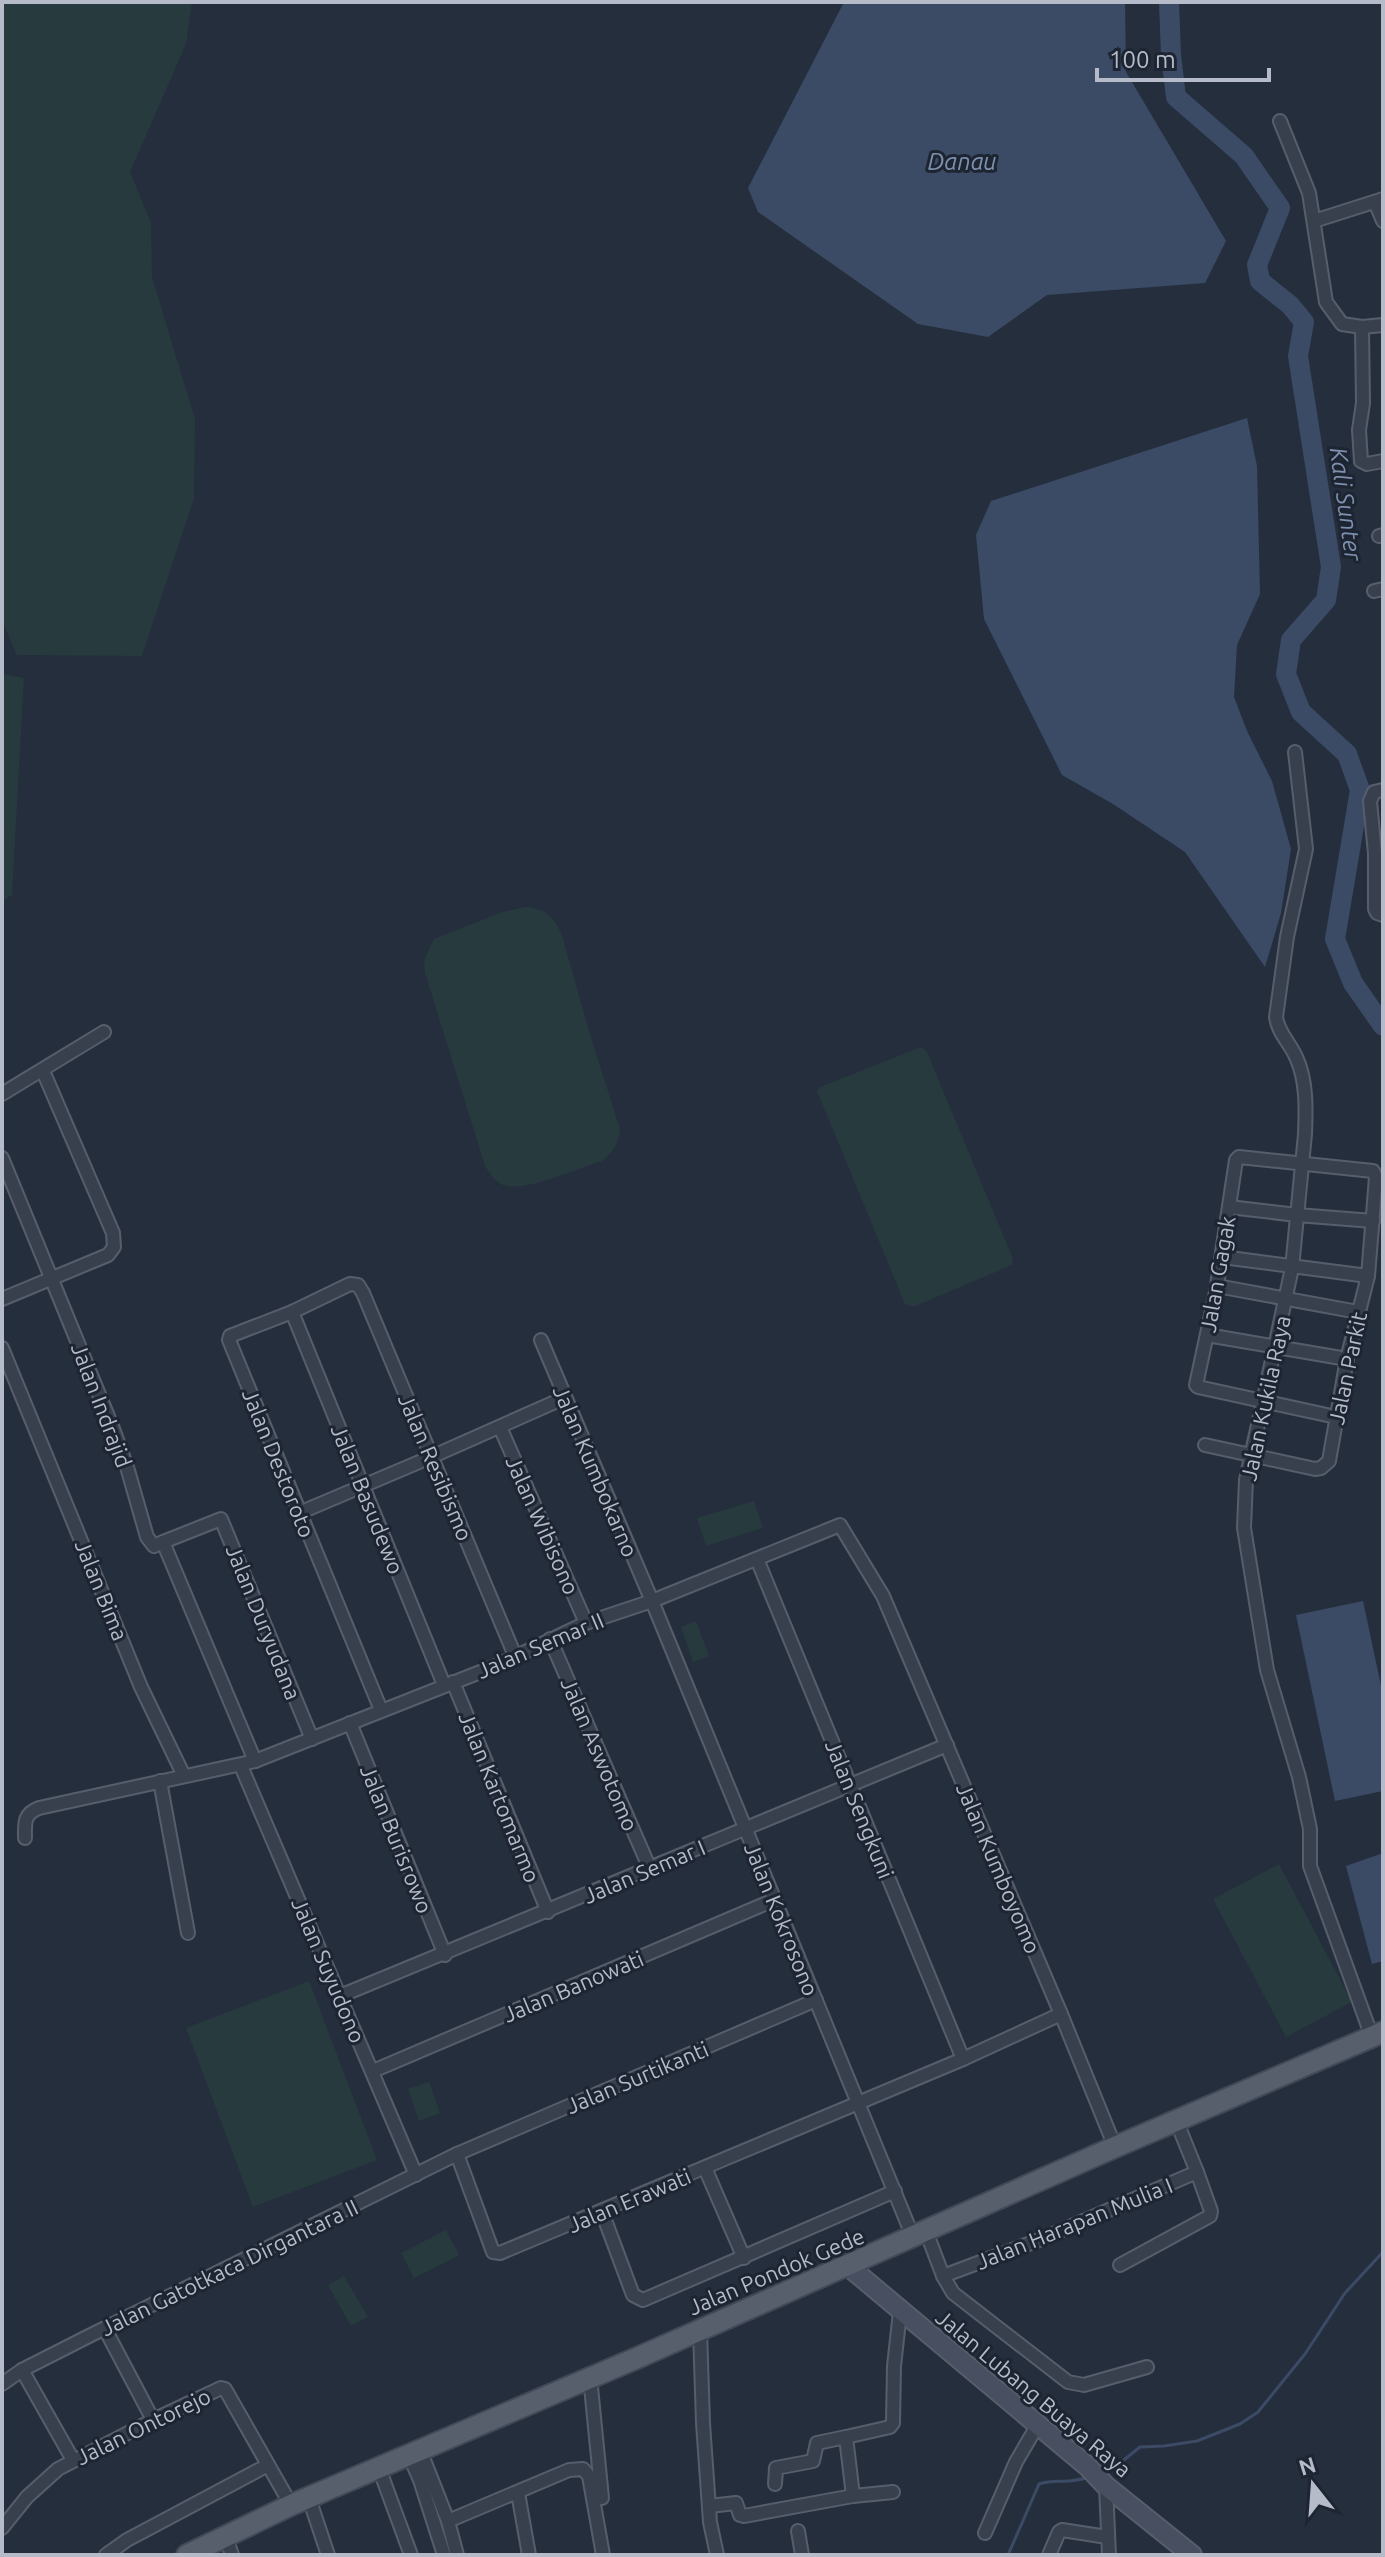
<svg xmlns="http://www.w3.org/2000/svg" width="1385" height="2557" viewBox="0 0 1385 2557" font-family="Ubuntu,sans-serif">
	<rect width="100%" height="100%" fill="#252e3d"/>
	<g fill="#273a3e">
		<path d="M2,2H192L186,44L130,172L151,223L152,277L195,419L194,498L142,656L17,655L2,621Z"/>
		<path d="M2,674L24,678L12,895L2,901Z"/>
		<path d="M525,907C545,908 554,917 562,935L589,1031L620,1129C619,1144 613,1152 602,1161C579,1168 524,1193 503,1185C494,1182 490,1173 485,1166L425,973L424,960L434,939L502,912Z"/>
		<path d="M921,1047L927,1052L1013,1259L1012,1265L913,1307L905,1304L817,1091L820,1087Z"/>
		<path d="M754,1501L763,1528L706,1546L697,1518Z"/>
		<path d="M696,1621L709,1656L693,1662L681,1627Z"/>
		<path d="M1279,1864L1352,2002L1286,2037L1213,1899Z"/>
		<path d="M309,1981L377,2160L253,2207L186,2028Z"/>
		<path d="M429,2082L440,2113L419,2121L408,2089Z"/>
		<path d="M446,2230L459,2255L414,2278L401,2253Z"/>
		<path d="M344,2276L368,2317L351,2326L328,2285Z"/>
	</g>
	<g fill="#3b4b65">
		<path d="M844,2H1125L1126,72L1226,241L1205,283L1047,295L988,337L918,324L758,212L748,188Z"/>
		<path d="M1247,418L1257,466L1260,594L1237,645L1234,697L1247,731L1272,781L1291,849L1281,913L1265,967L1185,852L1113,804L1062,775L984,619L976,535L991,501Z"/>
		<path d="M1363,1601L1383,1695V1791L1335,1801L1296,1615Z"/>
		<path d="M1383,1853V1961L1372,1964L1346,1866Z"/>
	</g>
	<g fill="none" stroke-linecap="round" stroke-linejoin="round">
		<g stroke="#3b4b65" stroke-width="3">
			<path d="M1103,2472L1114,2468L1140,2447L1164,2446L1197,2441L1240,2424L1258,2412L1305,2354L1345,2293L1383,2252"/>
			<path d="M1008,2555L1039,2484C1056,2478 1068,2485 1088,2477"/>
		</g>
		<path stroke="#3b4b65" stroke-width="20" d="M1169,2L1171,55L1176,97L1244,156L1280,208L1257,265L1260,281L1290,305L1304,322L1298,356L1331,567L1326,600L1291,640L1286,674L1301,712L1347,754L1360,790L1335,939L1353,983L1383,1026"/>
		<defs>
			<g id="street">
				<path d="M1280,121L1309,193L1326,302L1342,324L1362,327L1383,325"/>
				<path d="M1375,202L1383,221"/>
				<path d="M1314,221L1383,199"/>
				<path d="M1362,327L1363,403L1359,430L1361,461L1367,464L1383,461"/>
				<path d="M1379,536L1383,535"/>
				<path d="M1374,591L1383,589"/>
				<path d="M1295,752L1306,849L1287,937L1276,1017C1278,1033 1290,1043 1296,1057C1307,1080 1306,1109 1305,1134L1292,1268L1246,1480L1244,1528L1267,1670L1299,1777L1310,1829V1866L1372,2037"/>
				<path d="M1383,790L1374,792L1370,801L1375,854V909L1377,913L1383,915"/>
				<path d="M2,1094L104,1032"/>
				<path d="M2,1158L112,1426L127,1467L147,1537L154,1546L163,1542L255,1761"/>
				<path d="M1229,1207L1297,1215L1373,1221"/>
				<path d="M1222,1257L1368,1276"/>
				<path d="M1217,1286L1358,1312"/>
				<path d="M2,1299L108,1255L114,1247L113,1233L43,1071"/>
				<path d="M292,1312L444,1685"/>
				<path d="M1207,1335L1347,1359"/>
				<path d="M541,1340L652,1601L913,2237"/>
				<path d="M2,1348L141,1687L184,1776"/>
				<path d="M500,1427L586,1623"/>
				<path d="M1205,1445L1315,1469L1321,1468L1329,1461L1347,1359L1368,1276L1376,1177L1373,1171L1239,1157L1236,1160L1216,1292L1196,1385L1198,1387L1336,1417"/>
				<path d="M299,1513L431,1457L564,1398"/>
				<path d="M163,1542L221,1519L312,1739"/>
				<path d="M757,1559L963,2059"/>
				<path d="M550,1639L650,1869"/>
				<path d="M453,1682L548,1912"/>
				<path d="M381,1710L229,1340L230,1336L292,1312L350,1284L358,1285L363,1293L515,1656"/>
				<path d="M350,1723L445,1955"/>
				<path d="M241,1766L416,2175"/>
				<path d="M160,1781L188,1933"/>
				<path d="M25,1838C25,1824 23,1814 39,1808L255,1761L498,1665L586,1623L652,1601L840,1525L883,1596L1061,2014L963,2059L500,2253L493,2252L457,2154"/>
				<path d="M340,1996L947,1745"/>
				<path d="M1061,2014L1115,2147"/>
				<path d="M373,2071L774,1900"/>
				<path d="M705,2168L744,2258"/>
				<path d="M602,2212L633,2295L643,2300L895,2191"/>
				<path d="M926,2231L943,2276L953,2293L1068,2382L1084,2385L1147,2367"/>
				<path d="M1120,2265L1210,2216L1211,2211L1197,2172"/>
				<path d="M943,2276L1039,2240L1197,2172L1176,2120"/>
				<path d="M105,2329L153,2420"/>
				<path d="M700,2330L703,2423L710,2522L717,2555"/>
				<path d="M22,2370L73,2460"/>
				<path d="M590,2377L602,2498"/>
				<path d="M2,2384L22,2370L91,2335L457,2154L816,2000"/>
				<path d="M420,2450L448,2521L457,2555"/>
				<path d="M409,2455L420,2480L444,2555"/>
				<path d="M379,2468L411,2555"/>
				<path d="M775,2484L776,2468L813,2461L817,2443L846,2437"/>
				<path d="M1106,2486L1109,2555"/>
				<path d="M518,2493L529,2555"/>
				<path d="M853,2496L846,2437L890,2427L893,2423L894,2366L900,2312"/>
				<path d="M309,2498L328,2555"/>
				<path d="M709,2506L736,2503L740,2515L744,2516L853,2496L893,2492"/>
				<path d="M448,2521L569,2470L583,2469L589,2476L603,2555"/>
				<path d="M2,2528L27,2497L58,2469L153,2420L221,2388L225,2389L291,2505"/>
				<path d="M798,2531L802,2555"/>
				<path d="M985,2533L1016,2462L1037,2426"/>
				<path d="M226,2537L232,2555"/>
				<path d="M106,2555L127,2540L268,2465"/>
				<path d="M1049,2555L1059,2532L1062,2530L1107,2537"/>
			</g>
			<path id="secondary" d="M848,2266L1087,2466L1106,2486L1192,2555"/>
			<path id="primary" d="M187,2555L291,2505L637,2358L1115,2147L1383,2032"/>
		</defs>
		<use href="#street" stroke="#575e6b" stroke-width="16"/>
		<use href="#secondary" stroke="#575e6b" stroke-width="22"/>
		<use href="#primary" stroke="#424956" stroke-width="24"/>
		<use href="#street" stroke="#39404d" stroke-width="12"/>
		<use href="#secondary" stroke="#474f60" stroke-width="18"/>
		<use href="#primary" stroke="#575f6d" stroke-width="20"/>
	</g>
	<g text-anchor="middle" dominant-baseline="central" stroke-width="6" stroke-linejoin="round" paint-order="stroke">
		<g font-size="22" fill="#b5bbc8" stroke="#1e2532">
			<text transform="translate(1217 1274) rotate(-80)">Jalan Gagak</text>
			<text transform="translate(1347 1368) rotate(-78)">Jalan Parkit</text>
			<text transform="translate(1265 1398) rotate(-78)">Jalan Kukila Raya</text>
			<text transform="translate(102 1405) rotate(69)">Jalan Indrajid</text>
			<text transform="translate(279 1463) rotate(68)">Jalan Destoroto</text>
			<text transform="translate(436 1467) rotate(67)">Jalan Resibismo</text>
			<text transform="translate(596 1471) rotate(67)">Jalan Kumbokarno</text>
			<text transform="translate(368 1499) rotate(68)">Jalan Basudewo</text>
			<text transform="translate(543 1525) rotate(66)">Jalan Wibisono</text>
			<text transform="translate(102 1590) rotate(68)">Jalan Bima</text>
			<text transform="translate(264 1622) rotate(68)">Jalan Duryudana</text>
			<text transform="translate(540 1645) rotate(-23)">Jalan Semar II</text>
			<text transform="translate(600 1754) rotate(67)">Jalan Aswotomo</text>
			<text transform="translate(500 1797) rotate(68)">Jalan Kartomarmo</text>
			<text transform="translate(860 1809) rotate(68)">Jalan Sengkuni</text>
			<text transform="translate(397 1839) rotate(68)">Jalan Burisrowo</text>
			<text transform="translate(999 1868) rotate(67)">Jalan Kumboyomo</text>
			<text transform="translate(644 1871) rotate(-23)">Jalan Semar I</text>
			<text transform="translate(782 1919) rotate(68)">Jalan Kokrosono</text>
			<text transform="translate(329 1970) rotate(67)">Jalan Suyudono</text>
			<text transform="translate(573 1986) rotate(-23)">Jalan Banowati</text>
			<text transform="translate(637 2077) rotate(-23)">Jalan Surtikanti</text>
			<text transform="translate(629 2200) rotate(-23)">Jalan Erawati</text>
			<text transform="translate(1074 2223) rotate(-22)">Jalan Harapan Mulia I</text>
			<text transform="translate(229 2267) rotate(-26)">Jalan Gatotkaca Dirgantara II</text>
			<text transform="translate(776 2271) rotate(-23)">Jalan Pondok Gede</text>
			<text transform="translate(1034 2393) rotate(40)">Jalan Lubang Buaya Raya</text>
			<text transform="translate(143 2426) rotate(-26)">Jalan Ontorejo</text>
		</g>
		<g font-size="24" font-style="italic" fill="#7d90ae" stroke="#1e2532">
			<text x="962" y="161">Danau</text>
			<text transform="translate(1346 504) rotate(82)">Kali Sunter</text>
		</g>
	</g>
	<rect width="1385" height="2557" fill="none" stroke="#b5bbc8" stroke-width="8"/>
	<g transform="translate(1313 2485) rotate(343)" stroke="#1e2532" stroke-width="6" paint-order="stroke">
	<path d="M0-6L14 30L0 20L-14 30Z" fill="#b5bbc8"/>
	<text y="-12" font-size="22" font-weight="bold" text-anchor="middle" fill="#b5bbc8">N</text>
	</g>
	<path d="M1097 68v12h172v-12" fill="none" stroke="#b5bbc8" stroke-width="4"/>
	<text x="1109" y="68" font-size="24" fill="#b5bbc8" stroke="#1e2532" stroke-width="6" paint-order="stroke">100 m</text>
</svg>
